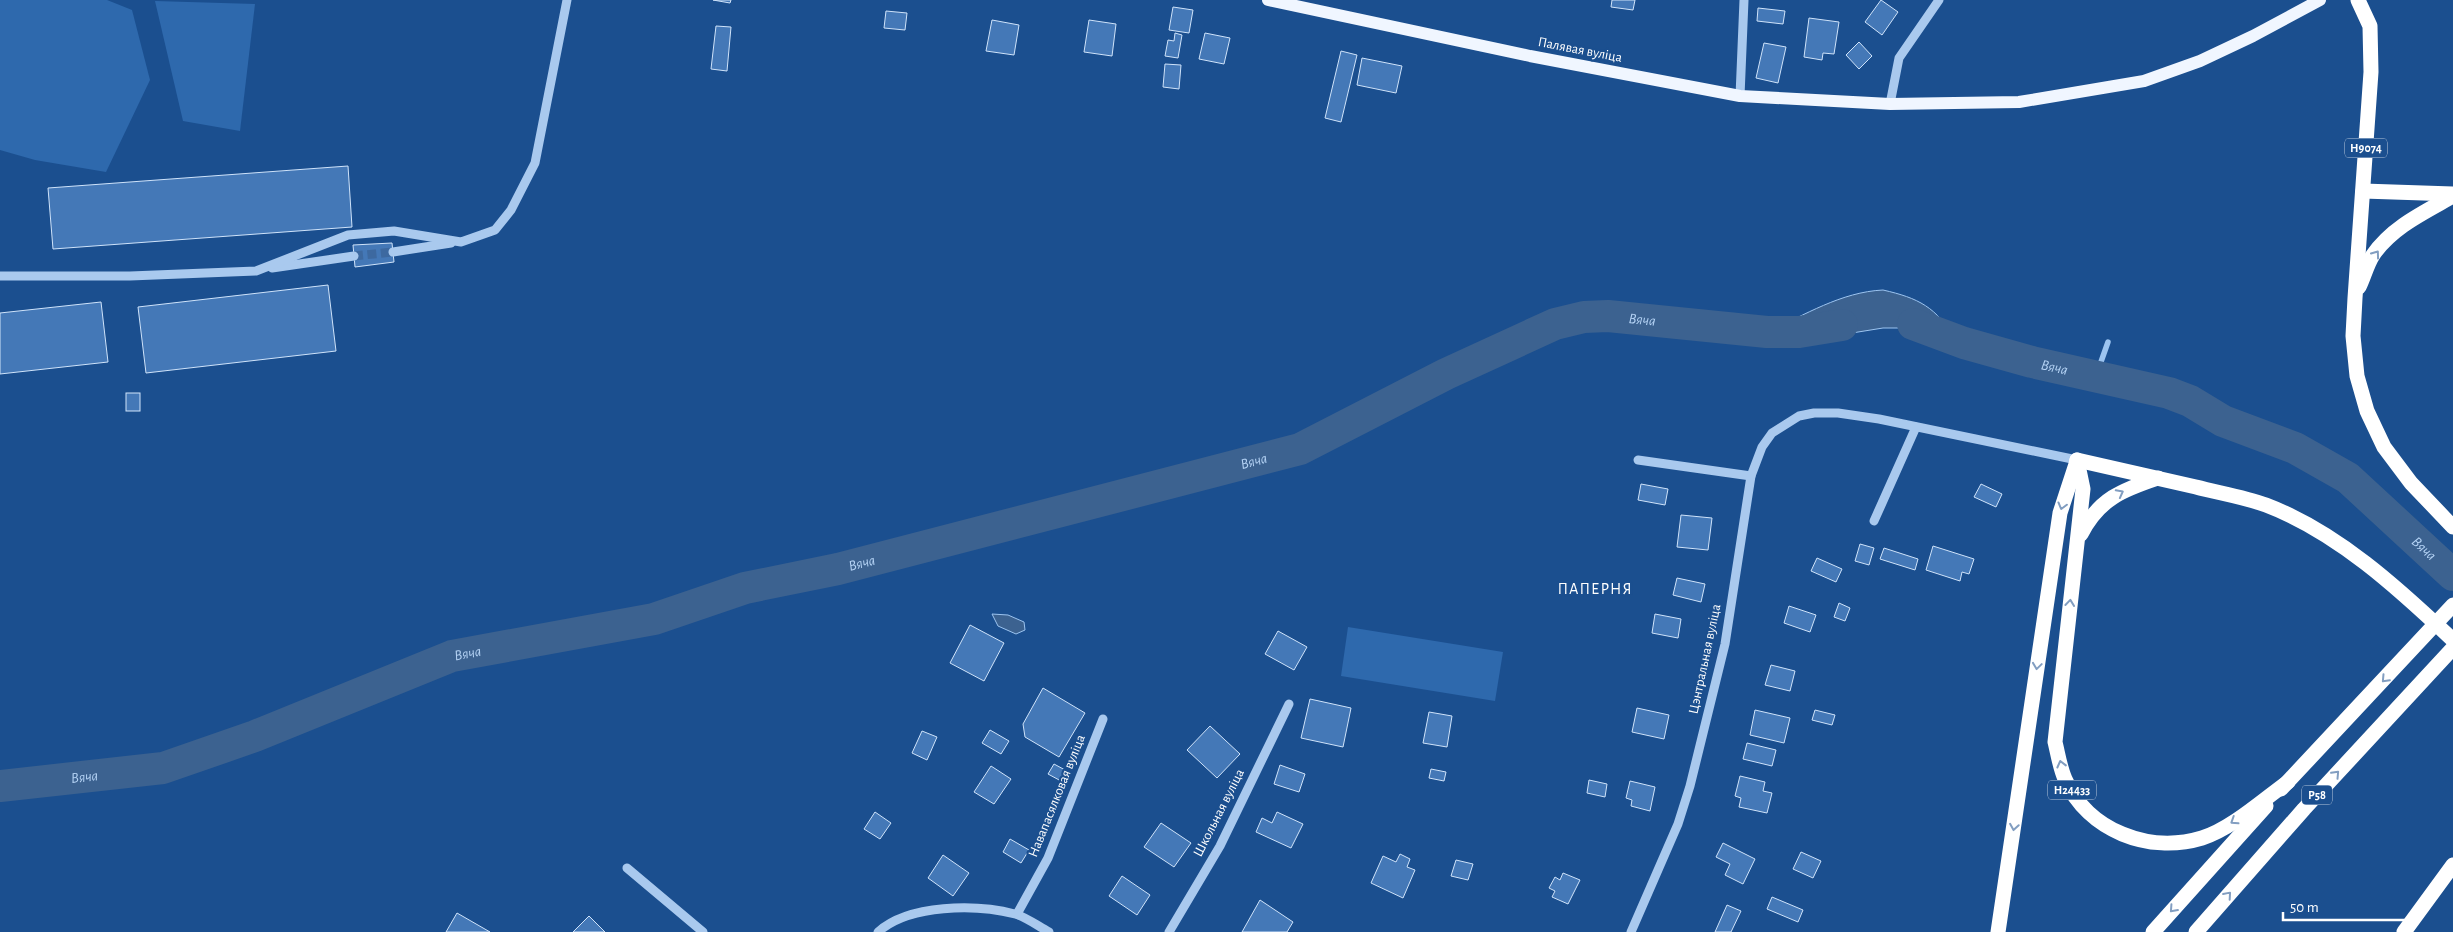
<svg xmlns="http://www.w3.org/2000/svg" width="2453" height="932" viewBox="0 0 2453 932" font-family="'Alegreya Sans',sans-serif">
	<rect width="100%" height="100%" fill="#1b4f8f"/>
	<g fill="#2e69ad">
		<path d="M0,0H107L132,10L150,80L106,172L35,160L0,150Z"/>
		<path d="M155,1L255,4L240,131L183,121Z"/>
		<path d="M1348,627L1503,652L1495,701L1341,676Z"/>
	</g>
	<g fill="#3c6290" stroke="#9cc4f0">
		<path d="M1883,290C1918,298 1937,307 1955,340L1900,328H1883L1827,337L1799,332H1767C1805,315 1841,292 1883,290Z"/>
		<path d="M992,614L1008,615L1024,622L1025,630L1016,634L998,626Z"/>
	</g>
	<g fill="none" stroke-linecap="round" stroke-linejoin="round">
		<path stroke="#9cc4f0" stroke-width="5.5" d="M2096,376L2108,342"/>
		<g stroke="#3c6290" stroke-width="32">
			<path id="s1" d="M1913,324L1964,343L2032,362L2169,393L2190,401L2223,421L2295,448L2348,478L2453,575"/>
			<path id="s2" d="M0,786L163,768L255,736L452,656L654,619L745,588L838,569L1300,449L1446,374L1555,324L1584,317L1608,316L1767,332H1799L1842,325"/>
		</g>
	</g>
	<g fill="#4478b7" stroke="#cfe3fa">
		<path d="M713,0H731L730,3Z"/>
		<path d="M1612,0H1635L1633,10L1611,7Z"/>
		<path d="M1881,0L1898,12L1882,35L1865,22Z"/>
		<path d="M1173,7L1193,10L1189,33L1169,30Z"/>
		<path d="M1758,8L1785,11L1783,24L1757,21Z"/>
		<path d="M886,11L907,13L905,30L884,28Z"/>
		<path d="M1809,18L1839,22L1834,54L1823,53L1822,60L1804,57Z"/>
		<path d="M992,20L1019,25L1014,55L986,51Z"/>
		<path d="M1089,20L1116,24L1112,56L1084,52Z"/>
		<path d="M716,26L731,27L727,71L711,69Z"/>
		<path d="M1175,33L1182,35L1178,58L1165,56L1168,40L1174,41Z"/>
		<path d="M1205,33L1230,38L1224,64L1199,59Z"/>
		<path d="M1859,42L1872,56L1859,69L1846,55Z"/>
		<path d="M1764,43L1786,47L1778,83L1756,78Z"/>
		<path d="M1341,51L1357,55L1341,122L1325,118Z"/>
		<path d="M1362,58L1402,66L1396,93L1357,85Z"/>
		<path d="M1165,64L1181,65L1179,89L1163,87Z"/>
		<path d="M348,166L352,227L53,249L48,188Z"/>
		<path d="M392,243L394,262L355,267L353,245Z"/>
		<path d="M328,285L336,351L146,373L138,307Z"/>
		<path d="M101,302L108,362L0,374V313Z"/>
		<rect x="126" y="393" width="14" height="18"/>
		<path d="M1641,484L1668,489L1665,505L1638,500Z"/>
		<path d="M1981,484L2002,494L1996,507L1974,497Z"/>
		<path d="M1681,515L1712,518L1708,550L1677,547Z"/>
		<path d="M1860,544L1874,548L1869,565L1855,561Z"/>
		<path d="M1933,546L1974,559L1969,574L1962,572L1960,581L1926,570Z"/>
		<path d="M1884,548L1918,559L1915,570L1880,559Z"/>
		<path d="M1817,558L1842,569L1836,582L1811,571Z"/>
		<path d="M1677,578L1705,584L1701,602L1673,595Z"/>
		<path d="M1839,603L1850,608L1845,621L1834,617Z"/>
		<path d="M1789,606L1816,615L1810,632L1784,623Z"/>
		<path d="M1655,614L1681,619L1678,638L1652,633Z"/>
		<path d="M970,625L1004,643L984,681L950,663Z"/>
		<path d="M1278,631L1307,647L1294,670L1265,654Z"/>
		<path d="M1771,665L1795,671L1790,691L1765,685Z"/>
		<path d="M1043,688L1085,713L1059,757L1025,737L1023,724Z"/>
		<path d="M1310,699L1351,708L1343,747L1301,738Z"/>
		<path d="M1637,708L1669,715L1664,739L1632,732Z"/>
		<path d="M1755,710L1790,718L1784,743L1750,735Z"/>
		<path d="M1815,710L1835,715L1832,725L1812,720Z"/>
		<path d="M1429,712L1452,716L1447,747L1423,743Z"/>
		<path d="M1210,726L1240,754L1217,778L1187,750Z"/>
		<path d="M990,730L1009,741L1001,754L982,743Z"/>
		<path d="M922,731L937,737L927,760L912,753Z"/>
		<path d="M1747,743L1776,750L1772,766L1743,759Z"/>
		<path d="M1054,764L1067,771L1061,781L1048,774Z"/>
		<path d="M1280,765L1305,774L1299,792L1274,784Z"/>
		<path d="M991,766L1011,779L994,804L974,792Z"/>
		<path d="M1431,769L1446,772L1444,781L1429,778Z"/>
		<path d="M1740,776L1765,782L1763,791L1772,793L1767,813L1739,807L1741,798L1735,796Z"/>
		<path d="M1589,780L1607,784L1605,797L1587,793Z"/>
		<path d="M1630,781L1655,787L1650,811L1631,806L1632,800L1626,798Z"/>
		<path d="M875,812L891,823L880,839L864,829Z"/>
		<path d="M1277,812L1303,824L1291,848L1256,832L1262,818L1272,823Z"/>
		<path d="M1161,823L1191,843L1174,867L1144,847Z"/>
		<path d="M1010,839L1029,850L1021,863L1003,852Z"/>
		<path d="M1723,843L1755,859L1743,884L1725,875L1730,864L1716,857Z"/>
		<path d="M1801,852L1821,861L1813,878L1793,869Z"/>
		<path d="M1400,854L1410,859L1407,867L1415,870L1403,898L1371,883L1383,856L1396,862Z"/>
		<path d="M943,855L969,873L953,896L928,878Z"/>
		<path d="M1456,860L1473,864L1468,880L1451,876Z"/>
		<path d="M1563,873L1580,880L1568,904L1552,897L1555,891L1549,888L1555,877L1560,880Z"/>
		<path d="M1122,876L1150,895L1137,915L1109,896Z"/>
		<path d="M1772,897L1803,910L1798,922L1767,909Z"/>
		<path d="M1260,900L1293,922L1287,932H1242Z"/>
		<path d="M1727,905L1741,911L1731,932H1715Z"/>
		<path d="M457,913L490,932H446Z"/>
		<path d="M589,916L605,932H573Z"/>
	</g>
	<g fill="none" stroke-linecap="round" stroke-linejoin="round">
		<path stroke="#3d69a0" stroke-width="9" stroke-dasharray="9 4.5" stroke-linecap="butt" d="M354,256L393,252"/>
		<g stroke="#a9c9ee" stroke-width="9">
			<path d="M1740,96L1744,0"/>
			<path d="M1890,104L1899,58L1939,0"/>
			<path d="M393,252L451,243"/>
			<path d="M272,268L354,256"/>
			<path d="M0,276H130L256,271L348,235L394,231L461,242L495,230L511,210L535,163L567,0"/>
			<path d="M1638,460L1751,476"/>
			<path d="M1874,521L1916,427"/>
			<path d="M627,868L703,932"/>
			<path d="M1017,914L1048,858L1103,719"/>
			<path d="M878,932C909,904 976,904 1015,914C1026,917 1038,926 1049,932"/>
			<path d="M1169,932L1220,846L1289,704"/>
			<path d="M1631,932L1678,824L1690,786L1725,644L1751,476L1762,447L1772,433L1799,416L1814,413H1838L1879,419L2077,460"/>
		</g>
		<path stroke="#f0f6ff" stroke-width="12" d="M1268,0L1530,56L1740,96L1890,104L2019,102L2144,81L2200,61L2253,36L2320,0"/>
		<g stroke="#fff" stroke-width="15">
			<path d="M2358,0L2370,26L2371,72L2355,298L2353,336L2357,376L2367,411L2384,447L2411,483L2453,527"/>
			<path d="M2363,191L2453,194"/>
			<path d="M2359,287C2364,277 2367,264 2373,255C2392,227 2425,212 2453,196"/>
			<path d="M2077,460L2083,489L2055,742C2058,754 2060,768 2065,779C2088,831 2149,854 2202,838C2231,829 2263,800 2288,782"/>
			<path d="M2077,460C2117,469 2156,478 2196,487C2219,493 2244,497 2266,505C2337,532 2398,588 2453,640"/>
			<path d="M2081,534C2099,499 2122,490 2158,478"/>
			<path d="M2281,789L2453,605"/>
			<path d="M1998,932L2060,513L2077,461"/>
			<path d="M2153,932L2266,806"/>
			<path d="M2196,932L2304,809L2453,648"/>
			<path d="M2404,932L2453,865"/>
		</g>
	</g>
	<defs><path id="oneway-chevron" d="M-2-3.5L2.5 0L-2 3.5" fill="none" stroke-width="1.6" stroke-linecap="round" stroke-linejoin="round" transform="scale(1.25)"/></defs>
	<g stroke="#829ec1">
		<use href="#oneway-chevron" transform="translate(2376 254) rotate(-54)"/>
		<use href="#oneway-chevron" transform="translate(2120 493) rotate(-28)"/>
		<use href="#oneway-chevron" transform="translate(2062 506) rotate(105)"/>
		<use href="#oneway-chevron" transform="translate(2070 603) rotate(-84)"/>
		<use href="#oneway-chevron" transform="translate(2037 666) rotate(98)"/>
		<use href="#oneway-chevron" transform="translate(2385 679) rotate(133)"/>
		<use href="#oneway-chevron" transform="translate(2061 764) rotate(-104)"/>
		<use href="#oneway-chevron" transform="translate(2336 774) rotate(-47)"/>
		<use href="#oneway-chevron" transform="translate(2234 821) rotate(147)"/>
		<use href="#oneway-chevron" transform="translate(2014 827) rotate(99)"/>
		<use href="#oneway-chevron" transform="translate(2228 895) rotate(-49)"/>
		<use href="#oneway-chevron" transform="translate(2173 909) rotate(132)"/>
	</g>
	<g text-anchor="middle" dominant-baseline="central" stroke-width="4.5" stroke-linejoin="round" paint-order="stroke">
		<g fill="#1b4f8f" stroke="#bbcadd" stroke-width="1">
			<rect x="2345" y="138.5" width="42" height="19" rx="4"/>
			<rect x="2048" y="780.5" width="48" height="19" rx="4"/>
			<rect x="2302" y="785.5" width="30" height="19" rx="4"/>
		</g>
		<g font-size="12" font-weight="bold" fill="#fff">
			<text x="2366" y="148">Н9074</text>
			<text x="2072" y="790">Н24433</text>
			<text x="2317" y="795">Р58</text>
		</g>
		<g font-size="14" fill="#fff" stroke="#1b4f8f">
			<text transform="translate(1580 50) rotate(11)">Палявая вуліца</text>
			<text transform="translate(1705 659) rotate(-78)">Цэнтральная вуліца</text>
			<text transform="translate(1057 796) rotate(-68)">Навапасялковая вуліца</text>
			<text transform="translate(1219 813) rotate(-63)">Школьная вуліца</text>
		</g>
		<g font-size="15" font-style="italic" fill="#b5d3f5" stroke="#1b4f8f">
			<text stroke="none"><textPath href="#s2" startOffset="1720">Вяча</textPath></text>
			<text stroke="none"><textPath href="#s1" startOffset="148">Вяча</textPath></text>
			<text stroke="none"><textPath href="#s2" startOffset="1300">Вяча</textPath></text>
			<text stroke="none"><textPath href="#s1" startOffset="568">Вяча</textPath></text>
			<text stroke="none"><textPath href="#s2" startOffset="895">Вяча</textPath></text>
			<text stroke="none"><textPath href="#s2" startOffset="490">Вяча</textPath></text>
			<text stroke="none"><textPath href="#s2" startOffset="85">Вяча</textPath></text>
		</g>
		<g font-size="16" letter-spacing="1" fill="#fff" stroke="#1b4f8f">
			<text x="1595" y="589">ПАПЕРНЯ</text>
		</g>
	</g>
	<path d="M2283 912v8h134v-8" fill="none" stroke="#ffffff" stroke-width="2.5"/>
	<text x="2290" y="912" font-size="15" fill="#ffffff" stroke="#1b4f8f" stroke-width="4" paint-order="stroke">50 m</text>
</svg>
